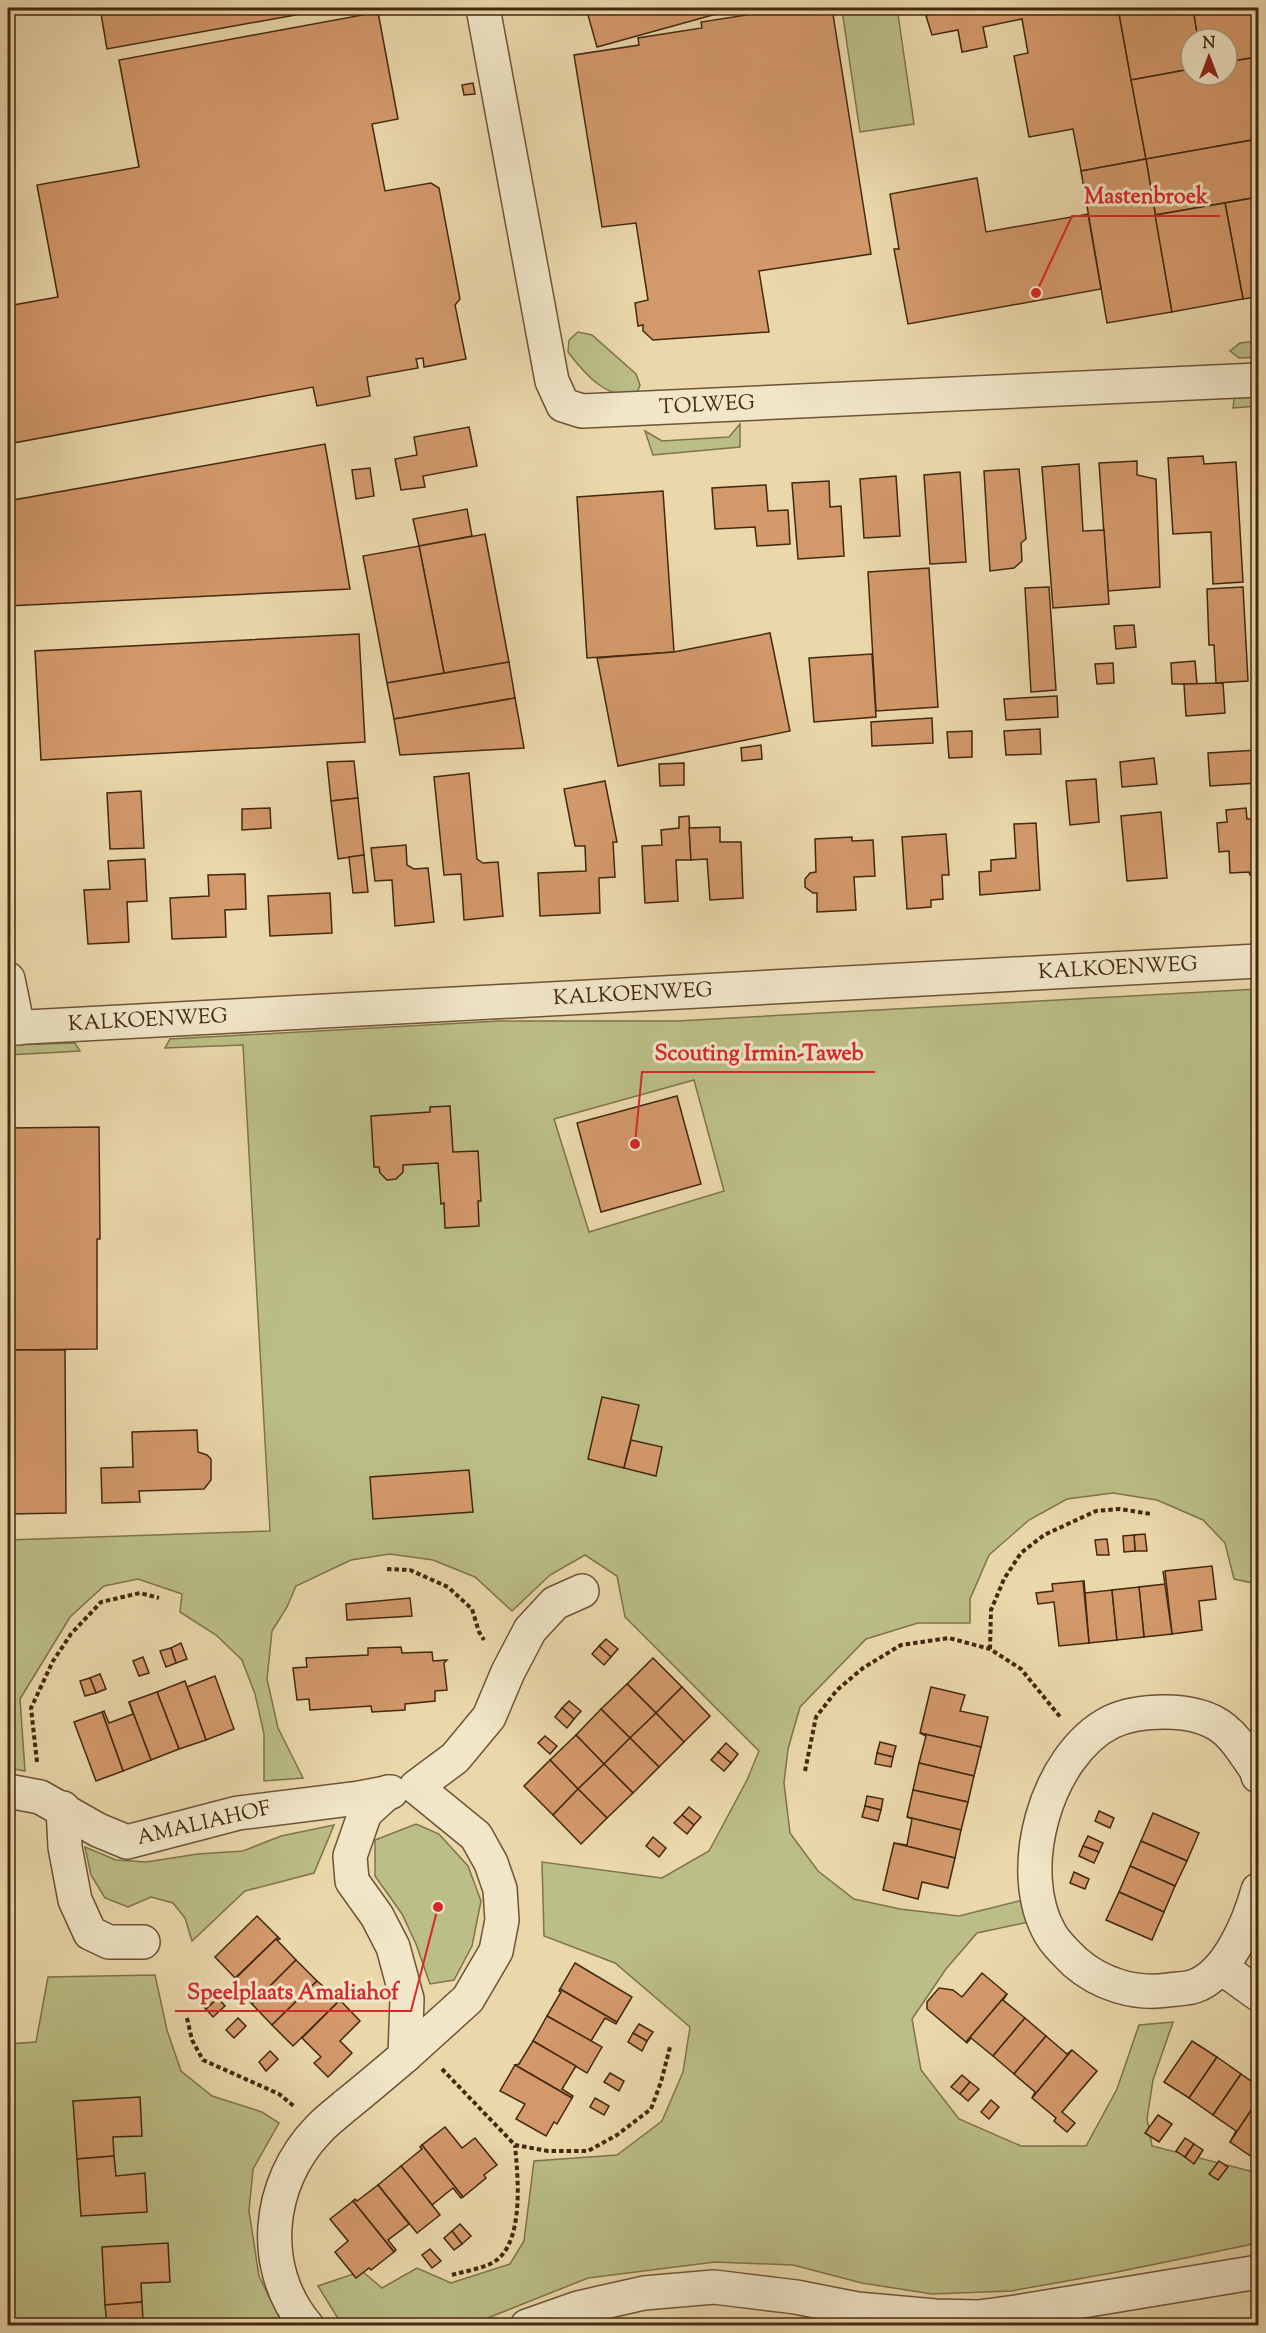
<svg xmlns="http://www.w3.org/2000/svg" width="1266" height="2333" viewBox="0 0 1266 2333" font-family="'Sorts Mill Goudy',serif">
	<rect width="100%" height="100%" fill="#ead8ab"/>
	<filter id="stains"><feTurbulence type="fractalNoise" baseFrequency=".00333" numOctaves="4"/><feColorMatrix values="0 0 0 0 .2 0 0 0 0 .09 0 0 0 0 .02 0 0 0 .5 -.17"/></filter>
	<radialGradient id="worn" r=".72"><stop offset=".6" stop-color="#630" stop-opacity="0"/><stop offset="1" stop-color="#630" stop-opacity=".3"/></radialGradient>
	<g fill="#bbbe86" stroke="#7f734b" stroke-width="1.5" fill-rule="evenodd">
		<path d="M862,8H897L914,124L860,132L842,10Z"/>
		<path d="M578,332L592,335L636,374L640,385L637,393C608,402 584,373 568,352L569,340Z"/>
		<path d="M1258,341V357L1239,358L1230,351L1240,343Z"/>
		<path d="M1258,391V406L1233,408L1235,393Z"/>
		<path d="M740,424V447L653,455L645,431L662,441L729,437Z"/>
		<path d="M1258,989V1584L1234,1579L1225,1543L1203,1520L1157,1500L1113,1493L1067,1499L1029,1520L989,1555L970,1599V1623H918L866,1639L800,1707L788,1749L784,1783L790,1833L818,1871L854,1899L900,1909L959,1916L1023,1900L1029,1922L977,1933L946,1969L912,2019L921,2070L959,2119L1021,2146H1086L1117,2089L1139,2025L1173,2022L1153,2080L1147,2119L1152,2146L1258,2173V2240L1248,2245L1117,2272L1011,2291L932,2294L862,2283L793,2265L715,2262L588,2278L470,2325H342L318,2286L362,2271L382,2288L417,2268L451,2283L510,2264L524,2241L534,2161L617,2155L662,2121L683,2072L690,2027L615,1963L544,1936L542,1862L662,1878L709,1851L747,1780L759,1751L625,1617L617,1576L585,1555L550,1575L512,1611L475,1577L433,1560L390,1554L351,1560L296,1586L287,1607L272,1631L267,1679L278,1728L303,1778L264,1781V1734L255,1694L242,1660L216,1635L180,1612L182,1594L138,1579L104,1586L70,1617L20,1699L25,1771L8,1768V1540L270,1531L243,1045L165,1048L170,1039L499,1021H677ZM694,1080L724,1191L589,1232L554,1119Z"/>
		<path d="M75,1043L80,1051L8,1055V1045Z"/>
		<path d="M416,1824L439,1834L468,1866L481,1901L472,1946L454,1980L430,1984L416,1944L402,1914L375,1876V1840Z"/>
		<path d="M334,1825L314,1873L245,1891L192,1941L185,1918L173,1903L151,1897L128,1907L105,1898L91,1875L85,1847L116,1860L146,1862L198,1854L243,1851L281,1836Z"/>
		<path d="M155,1975L167,2030L181,2071L212,2096L262,2112L279,2123L253,2169L249,2211L259,2276L283,2325L8,2326V2044L36,2042L48,1977Z"/>
	</g>
	<g fill="#d3996b" stroke="#432810" stroke-width="1.5">
		<path d="M100,8H334L107,49Z"/>
		<path d="M586,8H738L597,47Z"/>
		<path d="M764,8H832L871,254L759,271L769,332L653,340L643,331V325L638,326L635,303L648,300L636,223L602,227L574,55L639,45L638,38L702,28L701,22L765,12Z"/>
		<path d="M927,8H1118L1146,159L1081,171L1073,129L1029,137L1014,56L1028,53L1022,19L983,27L987,47L962,52L958,30L932,35L926,16L928,15Z"/>
		<path d="M1118,8H1193L1198,39H1191V69L1131,80Z"/>
		<path d="M1193,8H1258V57L1227,62V39H1198Z"/>
		<path d="M378,12L398,119L372,124L385,191L431,183L439,188L460,299L455,305L466,359L424,367L423,358L416,359L418,368L367,377L370,396L317,406L313,387L8,444V306L58,297L37,185L139,167L119,60Z"/>
		<path d="M1258,57V139L1146,159L1131,80L1191,69V75H1227V62Z"/>
		<path d="M473,83L475,94L464,95L462,85Z"/>
		<path d="M1258,139V197L1155,215L1146,159Z"/>
		<path d="M1146,159L1172,312L1107,323L1081,171Z"/>
		<path d="M977,178L986,232L1088,214L1101,289L908,324L894,249H899L890,194Z"/>
		<path d="M1258,197V297L1243,299L1225,203Z"/>
		<path d="M1225,203L1243,299L1172,312L1155,215Z"/>
		<path d="M469,427L477,466L423,476L425,487L401,490L395,459L417,455L414,437Z"/>
		<path d="M325,444L350,589L8,606V501Z"/>
		<path d="M1255,453H1258V512Z"/>
		<path d="M1203,456L1204,464L1236,462L1243,582L1213,584L1211,532L1173,534L1168,458Z"/>
		<path d="M1137,461V475L1156,479L1160,587L1108,591L1099,463Z"/>
		<path d="M1079,464L1083,531L1104,530L1109,604L1053,608L1042,467Z"/>
		<path d="M370,468L374,496L356,499L352,470Z"/>
		<path d="M1019,469L1026,539L1021,543L1022,561L1014,568L990,571L984,471Z"/>
		<path d="M960,472L966,562L930,564L924,475Z"/>
		<path d="M896,476L900,536L864,538L860,479Z"/>
		<path d="M829,481L830,507L841,506L844,556L798,559L792,483Z"/>
		<path d="M766,485L768,511L788,510L790,544L757,546L755,527L715,529L712,488Z"/>
		<path d="M663,491L674,652L587,658L577,497Z"/>
		<path d="M467,509L472,536L419,546L413,519Z"/>
		<path d="M485,534L509,662L444,673L419,546Z"/>
		<path d="M419,546L444,673L387,683L363,556Z"/>
		<path d="M929,568L938,707L876,711L868,572Z"/>
		<path d="M1049,587L1056,690L1031,692L1025,588Z"/>
		<path d="M1243,587L1248,681L1216,683L1214,645H1209L1207,589Z"/>
		<path d="M1134,625L1136,647L1116,649L1114,626Z"/>
		<path d="M770,633L790,731L618,766L597,658L674,652Z"/>
		<path d="M359,634L365,742L41,760L35,651Z"/>
		<path d="M872,654L876,717L814,722L809,658Z"/>
		<path d="M1195,661L1197,684H1172L1171,663Z"/>
		<path d="M509,662L515,698L394,719L387,683Z"/>
		<path d="M1113,663L1114,683L1097,684L1095,664Z"/>
		<path d="M1223,683L1225,713L1186,716L1184,684Z"/>
		<path d="M1057,696L1058,717L1006,720L1004,699Z"/>
		<path d="M515,698L524,748L400,755L394,719Z"/>
		<path d="M932,718L933,743L872,746L871,722Z"/>
		<path d="M1040,729L1041,754L1006,755L1004,731Z"/>
		<path d="M972,731V757L949,758L947,732Z"/>
		<path d="M761,745L762,759L742,761L741,748Z"/>
		<path d="M1258,750V783L1210,786L1208,753Z"/>
		<path d="M1154,758L1157,784L1122,787L1120,762Z"/>
		<path d="M354,761L358,798L331,801L327,762Z"/>
		<path d="M684,763V785L660,786L659,764Z"/>
		<path d="M469,773L477,859L483,863L498,862L503,916L464,920L461,874L444,875L434,777Z"/>
		<path d="M1096,779L1099,822L1070,825L1066,781Z"/>
		<path d="M605,781L617,842H613L615,877L599,878L600,913L540,916L538,873L586,871L585,846H575L564,789Z"/>
		<path d="M141,791L144,848L110,849L107,793Z"/>
		<path d="M358,798L364,855L338,859L331,801Z"/>
		<path d="M270,808L271,828L242,830V809Z"/>
		<path d="M1246,808L1247,819H1258V875H1250L1249,872L1230,873L1229,851L1219,852L1217,823L1227,822L1226,810Z"/>
		<path d="M1161,812L1167,878L1127,881L1121,816Z"/>
		<path d="M689,816L691,860H676L678,901L645,903L642,846L662,845L661,830L679,828V817Z"/>
		<path d="M1036,823L1040,890L980,895L979,872L991,871V860L1016,858L1014,824Z"/>
		<path d="M720,827V842H741L743,898L710,900L707,859L691,860L689,828Z"/>
		<path d="M946,834L949,875H942L943,899L931,900V907L907,909L902,837Z"/>
		<path d="M852,837V841L873,840L875,876L854,877L856,910L817,912V893H813L805,887V879L810,873L816,872L815,839Z"/>
		<path d="M406,845L407,865L414,869L428,868L434,922L395,926L392,880L375,881L371,848Z"/>
		<path d="M364,855L368,892L353,893L349,857Z"/>
		<path d="M145,859L147,901L127,902L129,942L88,944L84,890L110,889L108,861Z"/>
		<path d="M245,874L246,909L225,910L226,937L172,939L170,898L209,896L208,875Z"/>
		<path d="M330,893L332,933L270,936L268,896Z"/>
		<path d="M677,1096L701,1184L601,1212L577,1123Z"/>
		<path d="M450,1106L453,1152L478,1151L481,1201H478L479,1226L445,1228L444,1203L441,1204L438,1163L403,1165V1172L396,1179L387,1180L380,1173L379,1167H374L371,1116L430,1112V1107Z"/>
		<path d="M99,1127L100,1239H97V1349L8,1350V1128Z"/>
		<path d="M8,1350H65L66,1513L8,1514Z"/>
		<path d="M602,1397L639,1405L624,1468L588,1459Z"/>
		<path d="M197,1430L198,1452L207,1455L211,1459V1480L204,1489L139,1491L140,1502L102,1503L101,1468L133,1467L132,1432Z"/>
		<path d="M631,1440L662,1447L656,1476L624,1468Z"/>
		<path d="M469,1470L473,1512L373,1519L370,1477Z"/>
		<path d="M1145,1534L1147,1551H1135L1134,1535Z"/>
		<path d="M1134,1535L1135,1551L1124,1552L1123,1536Z"/>
		<path d="M1107,1539L1109,1555H1097L1095,1540Z"/>
		<path d="M1212,1566L1216,1599L1199,1601L1202,1630L1172,1634L1165,1571Z"/>
		<path d="M1163,1571L1172,1634L1144,1637L1139,1587L1165,1584Z"/>
		<path d="M1084,1580L1085,1593L1112,1590L1117,1640L1089,1643Z"/>
		<path d="M1083,1581L1089,1643L1059,1646L1054,1602L1038,1604L1036,1593L1053,1591L1052,1584Z"/>
		<path d="M1139,1587L1144,1637L1117,1640L1112,1590Z"/>
		<path d="M410,1598L412,1616L347,1620L346,1604Z"/>
		<path d="M606,1639L618,1649L611,1657L599,1646Z"/>
		<path d="M181,1643L187,1659L176,1663L171,1648Z"/>
		<path d="M599,1646L611,1657L604,1665L592,1654Z"/>
		<path d="M401,1647L402,1653L432,1652L433,1661L447,1660L444,1663L447,1690L435,1691V1701L405,1704V1710L372,1712L371,1706L310,1710L309,1699L297,1700L293,1668L307,1667L306,1658L368,1655V1648Z"/>
		<path d="M171,1648L176,1663L166,1667L160,1651Z"/>
		<path d="M143,1657L149,1673L139,1676L133,1661Z"/>
		<path d="M653,1658L682,1687L656,1713L627,1684Z"/>
		<path d="M100,1674L106,1689L96,1693L90,1678Z"/>
		<path d="M215,1676L234,1729L206,1740L187,1687Z"/>
		<path d="M90,1678L96,1693L85,1696L80,1681Z"/>
		<path d="M185,1681L206,1740L179,1749L157,1692Z"/>
		<path d="M627,1684L656,1713L630,1738L601,1709Z"/>
		<path d="M682,1687L710,1716L684,1742L656,1713Z"/>
		<path d="M931,1687L965,1695L960,1711L988,1717L981,1747L920,1733Z"/>
		<path d="M157,1692L179,1749L151,1760L129,1702Z"/>
		<path d="M569,1701L581,1711L574,1719L562,1708Z"/>
		<path d="M129,1702L151,1760L123,1771L102,1712L104,1711L109,1723L133,1714Z"/>
		<path d="M562,1708L574,1719L567,1728L555,1717Z"/>
		<path d="M601,1709L630,1738L604,1764L576,1735Z"/>
		<path d="M102,1712L123,1771L96,1781L74,1722Z"/>
		<path d="M656,1713L684,1742L659,1767L630,1738Z"/>
		<path d="M920,1733L981,1747L974,1776L919,1763L926,1736Z"/>
		<path d="M576,1735L604,1764L578,1789L550,1760Z"/>
		<path d="M545,1736L557,1746L550,1754L538,1743Z"/>
		<path d="M630,1738L659,1767L633,1793L604,1764Z"/>
		<path d="M880,1742L896,1746L893,1757L877,1753Z"/>
		<path d="M726,1743L738,1754L731,1763L718,1752Z"/>
		<path d="M718,1752L731,1763L724,1771L711,1760Z"/>
		<path d="M877,1753L893,1757L891,1767L875,1764Z"/>
		<path d="M550,1760L578,1789L553,1815L524,1786Z"/>
		<path d="M919,1763L974,1776L968,1802L913,1790Z"/>
		<path d="M604,1764L633,1793L607,1818L578,1789Z"/>
		<path d="M578,1789L607,1818L581,1844L553,1815Z"/>
		<path d="M913,1790L968,1802L961,1830L907,1817Z"/>
		<path d="M867,1796L883,1799L881,1810L865,1806Z"/>
		<path d="M865,1806L881,1810L878,1821L862,1817Z"/>
		<path d="M689,1807L701,1817L694,1825L682,1815Z"/>
		<path d="M1099,1811L1114,1818L1110,1828L1095,1821Z"/>
		<path d="M1153,1813L1199,1833L1187,1861L1141,1841Z"/>
		<path d="M682,1815L694,1825L687,1834L674,1823Z"/>
		<path d="M907,1817L961,1830L955,1858L894,1843L907,1845L912,1819Z"/>
		<path d="M1088,1836L1103,1843L1099,1852L1083,1846Z"/>
		<path d="M653,1837L666,1848L659,1857L646,1846Z"/>
		<path d="M1141,1841L1187,1861L1175,1886L1130,1866Z"/>
		<path d="M894,1843L955,1858L948,1888L922,1882L918,1899L883,1890Z"/>
		<path d="M1083,1846L1099,1852L1094,1863L1079,1856Z"/>
		<path d="M1130,1866L1175,1886L1164,1912L1119,1892Z"/>
		<path d="M1074,1872L1089,1879L1085,1889L1070,1883Z"/>
		<path d="M1119,1892L1164,1912L1152,1940L1106,1920Z"/>
		<path d="M257,1916L278,1937L235,1978L215,1957Z"/>
		<path d="M278,1937L280,1939L277,1940L296,1960L252,2004L231,1983Z"/>
		<path d="M296,1960L317,1981L272,2025L252,2004Z"/>
		<path d="M575,1963L632,1997L617,2022L560,1989Z"/>
		<path d="M982,1973L1007,1994L966,2042L927,2009V2002L939,1988L953,1990L962,1997Z"/>
		<path d="M11,1980L13,2009L8,2010V1981Z"/>
		<path d="M317,1981L340,2000L293,2046L272,2025Z"/>
		<path d="M560,1989L617,2022L616,2024L605,2018L591,2041L547,2016L561,1992L559,1991Z"/>
		<path d="M210,1990L218,1998L206,2009L198,2001Z"/>
		<path d="M1007,1994L1003,2000L1025,2018L993,2056L971,2038L967,2043L966,2042Z"/>
		<path d="M218,1998L225,2006L213,2017L206,2009Z"/>
		<path d="M340,2000L360,2021L340,2041L352,2053L328,2077L314,2063L321,2057L302,2038Z"/>
		<path d="M547,2016L602,2047L587,2073L533,2041Z"/>
		<path d="M238,2018L246,2026L234,2038L226,2030Z"/>
		<path d="M1025,2018L1046,2036L1014,2074L993,2056Z"/>
		<path d="M639,2024L653,2032L647,2041L633,2033Z"/>
		<path d="M633,2033L647,2041L642,2051L628,2042Z"/>
		<path d="M1046,2036L1067,2054L1072,2050L1032,2098L1035,2092L1014,2074Z"/>
		<path d="M533,2041L576,2066L562,2089L573,2096L572,2098L515,2065L519,2064Z"/>
		<path d="M1192,2041L1217,2057L1189,2098L1164,2082Z"/>
		<path d="M1072,2050L1097,2071L1062,2112L1075,2123L1067,2132L1054,2121L1056,2118L1032,2098Z"/>
		<path d="M270,2051L278,2059L266,2071L259,2062Z"/>
		<path d="M1217,2057L1241,2074L1213,2115L1189,2098Z"/>
		<path d="M515,2065L572,2098L557,2124L554,2122L546,2136L516,2119L525,2104L500,2091Z"/>
		<path d="M610,2073L624,2081L619,2091L604,2082Z"/>
		<path d="M1241,2074L1258,2086V2100L1230,2142L1236,2131L1213,2115Z"/>
		<path d="M962,2075L970,2082L960,2094L951,2087Z"/>
		<path d="M970,2082L979,2089L968,2101L960,2094Z"/>
		<path d="M140,2097L142,2136L113,2137L114,2156L77,2159L73,2101Z"/>
		<path d="M595,2098L609,2106L604,2115L590,2107Z"/>
		<path d="M991,2100L999,2107L989,2119L981,2112Z"/>
		<path d="M1258,2100V2154L1255,2159L1230,2142Z"/>
		<path d="M1158,2115L1172,2124L1159,2142L1145,2133Z"/>
		<path d="M445,2127L462,2148L475,2138L497,2165L484,2175L486,2178L463,2197L422,2145Z"/>
		<path d="M1185,2138L1194,2144L1185,2157L1176,2151Z"/>
		<path d="M1194,2144L1203,2150L1194,2164L1185,2157Z"/>
		<path d="M422,2145L463,2197L461,2198L453,2188L432,2205L401,2166L422,2149L420,2147Z"/>
		<path d="M114,2156L116,2176L145,2173L147,2212L81,2216L77,2159Z"/>
		<path d="M1219,2161L1228,2167L1218,2180L1209,2174Z"/>
		<path d="M401,2166L440,2215L417,2233L378,2185Z"/>
		<path d="M378,2185L409,2224L388,2240L396,2250L394,2252L353,2201L355,2199L357,2201Z"/>
		<path d="M353,2201L394,2252L371,2270L369,2268L356,2278L335,2252L348,2241L330,2219Z"/>
		<path d="M460,2224L471,2236L462,2244L452,2231Z"/>
		<path d="M452,2231L462,2244L454,2250L444,2238Z"/>
		<path d="M168,2243L170,2282L141,2283L142,2302L105,2305L102,2247Z"/>
		<path d="M430,2249L441,2261L432,2268L422,2255Z"/>
		<path d="M142,2302L143,2321L173,2319V2326H107L105,2305Z"/>
	</g>
	<g fill="none" stroke-linecap="round" stroke-linejoin="round">
		<defs>
			<g id="minor">
				<path d="M483,8L552,381L563,405L582,411L1258,380"/>
				<path d="M8,979L18,1028"/>
				<path d="M8,1028L1258,961"/>
				<path d="M1258,1776L1256,1769C1246,1756 1237,1739 1224,1729C1208,1716 1185,1712 1164,1712C1146,1712 1128,1714 1111,1722C1046,1755 1013,1872 1051,1935C1057,1945 1067,1954 1075,1962C1100,1984 1135,1995 1168,1990C1176,1989 1187,1989 1195,1986C1228,1974 1249,1922 1258,1890"/>
				<path d="M8,1791L40,1797L98,1830L127,1842L238,1813L359,1798L391,1792"/>
				<path d="M63,1808L65,1847L75,1900L90,1933L109,1942H143"/>
				<path d="M1222,1968L1258,1994"/>
				<path d="M405,2056L468,1999L496,1951L502,1920L500,1889L491,1863L476,1836L416,1787L455,1758L489,1717L508,1672L530,1630L555,1603L582,1591"/>
				<path d="M307,2326C258,2268 267,2183 318,2130C326,2121 336,2114 345,2106C365,2090 385,2073 405,2056L407,1999L393,1947L377,1916L352,1881L350,1856L365,1813L388,1792"/>
				<path d="M527,2326L578,2308L644,2293L714,2287L796,2297L857,2309L935,2316L978,2317L1016,2312L1258,2272"/>
			</g>
		</defs>
		<use href="#minor" stroke="#6d5437" stroke-width="36"/>
		<g stroke="#432810" stroke-width="4" stroke-dasharray="4.5 3" stroke-linecap="butt">
			<path d="M387,1569L410,1570L448,1587L472,1609L479,1632L484,1640"/>
			<path d="M990,1649L991,1610L1004,1579L1021,1553L1044,1535L1096,1511L1120,1509L1151,1514"/>
			<path d="M37,1762L31,1708L53,1661L71,1634L101,1602L140,1593L159,1598"/>
			<path d="M805,1771L816,1717L837,1690L863,1668L901,1645L949,1638L990,1649L1021,1669L1061,1718"/>
			<path d="M187,2018L192,2040L203,2060L279,2094L295,2107"/>
			<path d="M442,2069L515,2145L548,2151H588L617,2135L651,2109L661,2082L670,2047"/>
			<path d="M452,2275C465,2271 481,2269 492,2263C525,2246 518,2176 515,2146"/>
		</g>
		<use href="#minor" stroke="#f1e6c8" stroke-width="33"/>
	</g>
	<g text-anchor="middle" dominant-baseline="central" stroke-width="6" stroke-linejoin="round" paint-order="stroke">
		<g font-size="21" fill="#432810" stroke="#f1e6c8">
			<text transform="translate(707 406) rotate(-3)">TOLWEG</text>
			<text transform="translate(1118 969) rotate(-3)">KALKOENWEG</text>
			<text transform="translate(633 995) rotate(-3)">KALKOENWEG</text>
			<text transform="translate(148 1021) rotate(-3)">KALKOENWEG</text>
			<text transform="translate(204 1824) rotate(-13)">AMALIAHOF</text>
		</g>
	</g>
	<path fill="none" stroke="#d62828" stroke-width="2" d="M1036 293L1072 216H1220M635 1144L642 1072H875M438 1907L411 2011H175"/>
	<g fill="#d62828" stroke="#f1e6c8" stroke-width="2">
		<circle cx="1036" cy="293" r="6"/>
		<circle cx="635" cy="1144" r="6"/>
		<circle cx="438" cy="1907" r="6"/>
	</g>
	<g font-size="22" text-anchor="middle" font-weight="bold" fill="#d62828" stroke="#f1e6c8" stroke-width="6" stroke-linejoin="round" paint-order="stroke">
		<text x="1146" y="203">Mastenbroek</text>
		<text x="759" y="1060">Scouting Irmin-Taweb</text>
		<text x="293" y="1999">Speelplaats Amaliahof</text>
	</g>
	<rect width="1266" height="2333" fill="none" stroke="#ead8ab" stroke-width="30"/>
	<rect x="9" y="9" width="1248" height="2315" fill="none" stroke="#432810" stroke-width="3"/>
	<rect x="15" y="15" width="1236" height="2303" fill="none" stroke="#432810" stroke-width="1.5"/>
	<g transform="translate(1209 57)"><circle r="28" fill="#f1e6c8" stroke="#ab9a7e" stroke-width="1.5"/>
	<path d="M0-4.5L10 22L0 15L-10 22Z" fill="#8f2418"/>
	<text y="-9" font-size="16" font-weight="bold" text-anchor="middle" fill="#432810">N</text>
	</g>
	<rect width="100%" height="100%" filter="url(#stains)"/>
	<rect width="100%" height="100%" fill="url(#worn)"/>
</svg>
